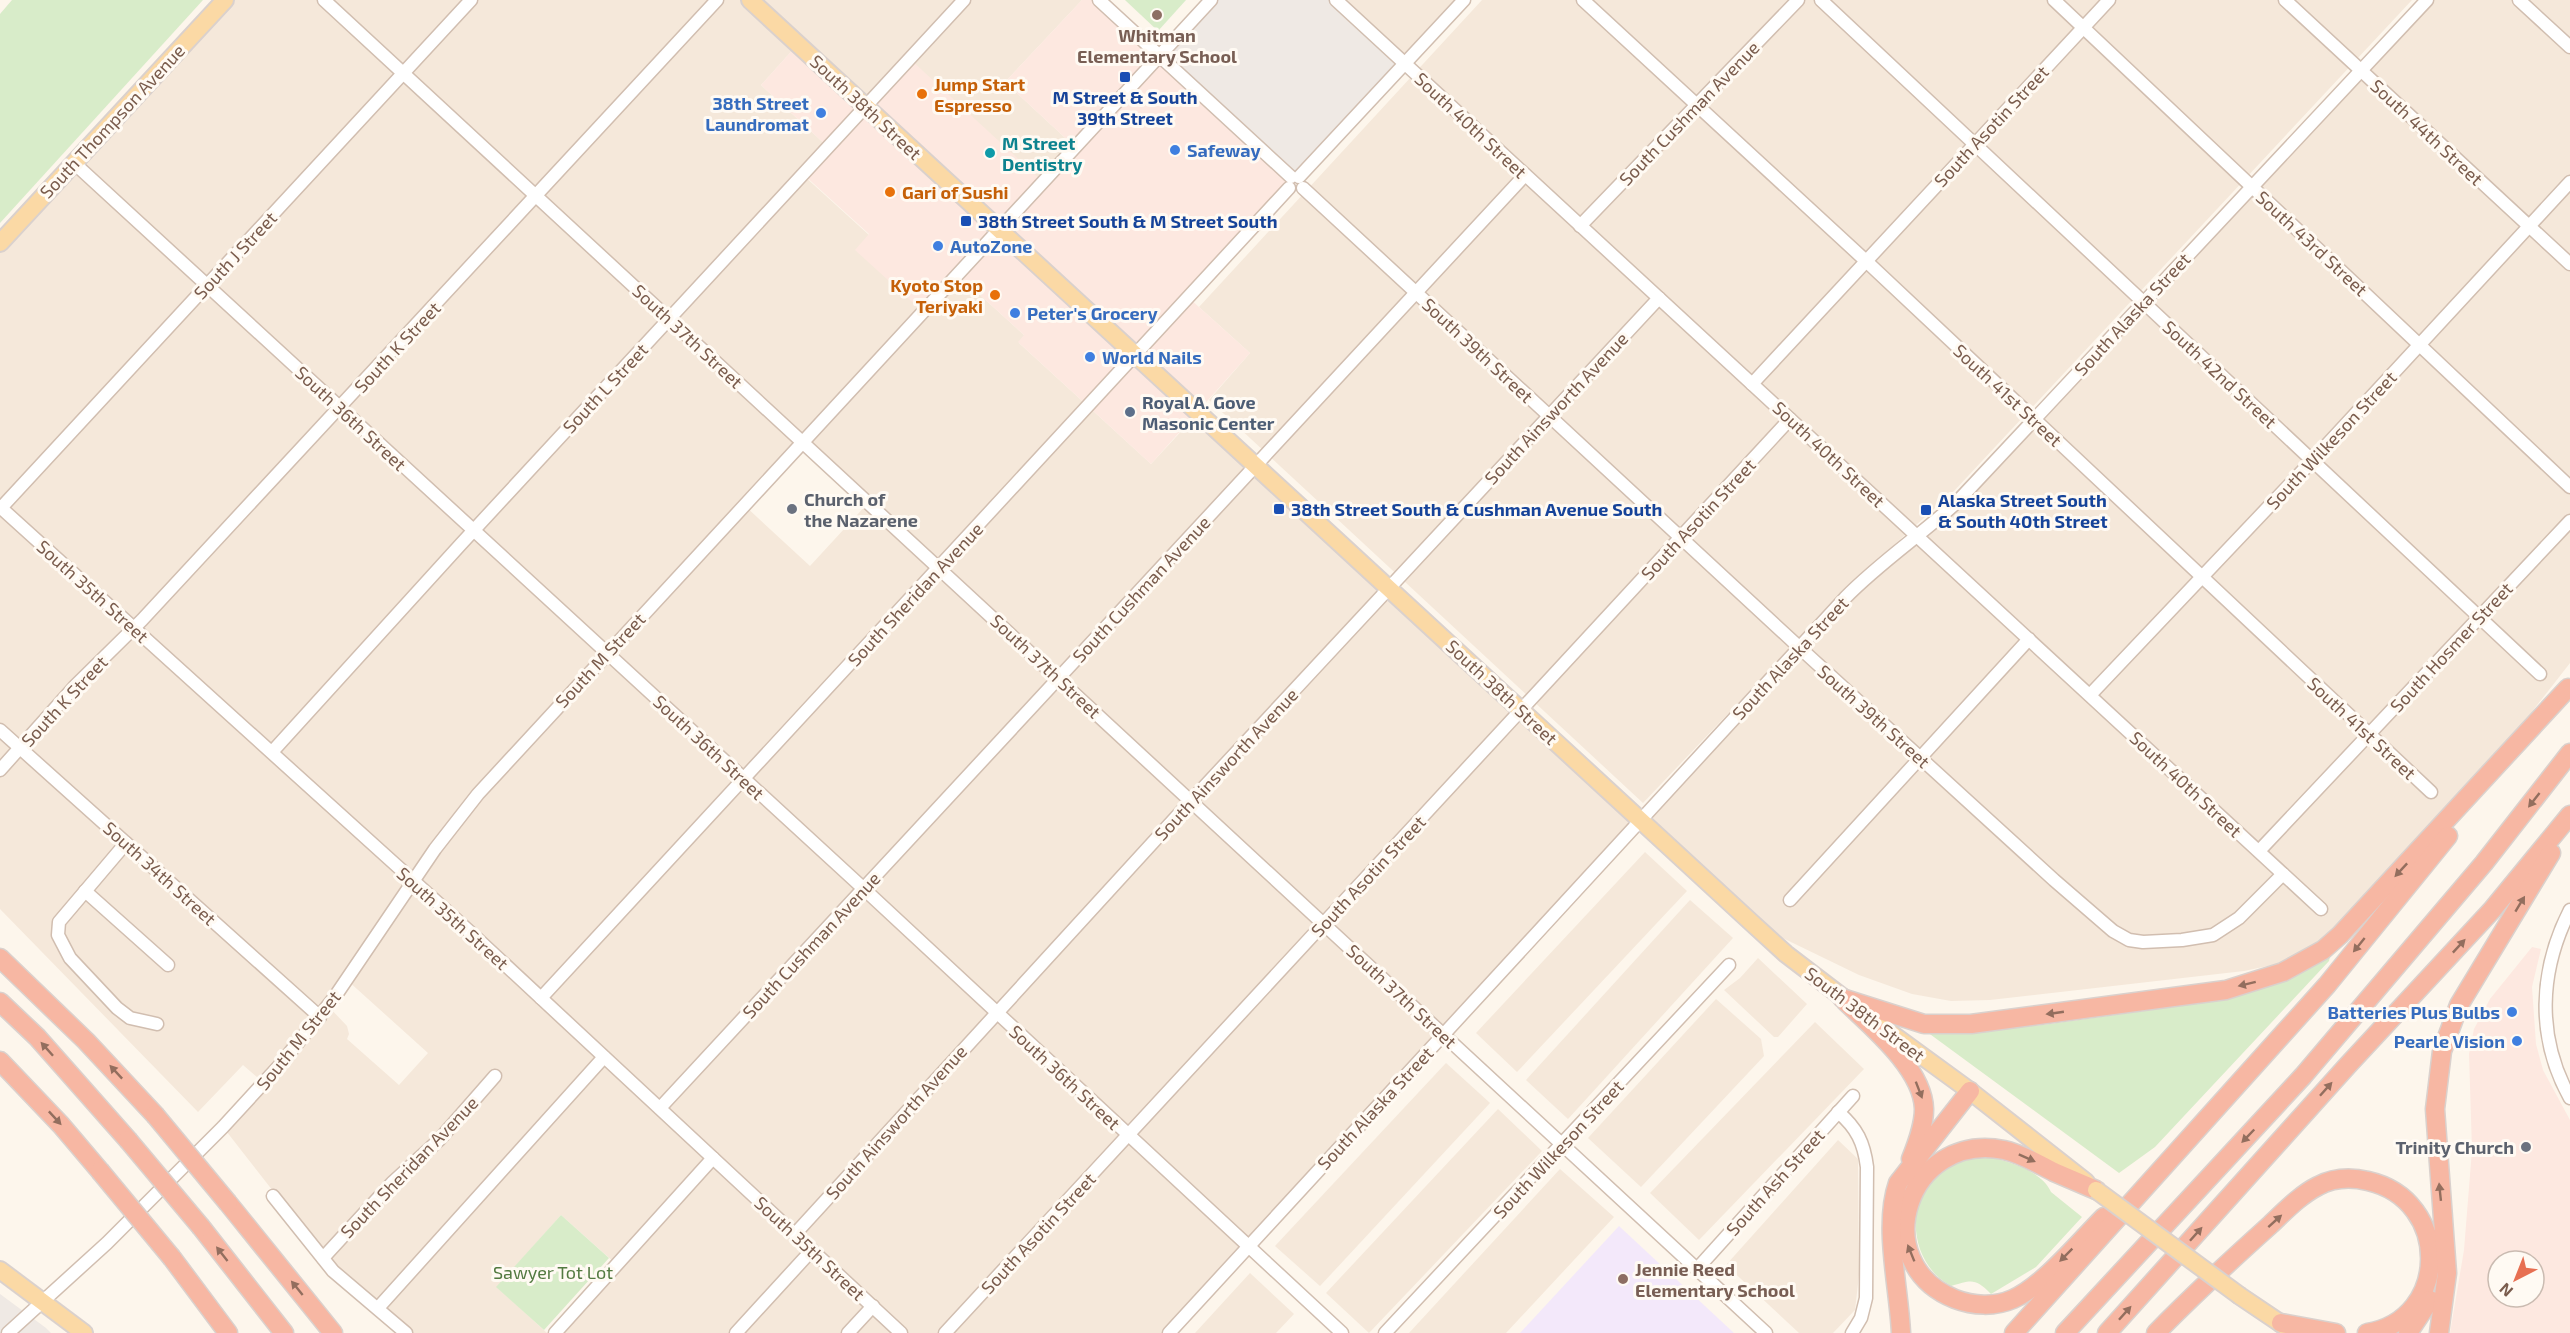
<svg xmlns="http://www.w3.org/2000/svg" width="2570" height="1333" viewBox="0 0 2570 1333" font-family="'Exo 2',sans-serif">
	<rect width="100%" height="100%" fill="#fdf6ec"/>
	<g fill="#f5e8da" fill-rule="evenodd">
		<path d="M225,0H1082L1005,82L1075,147L1042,182L866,106L798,44L761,85L828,147L803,175L869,235L856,250L957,274L1025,336L1019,343L1151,464L1198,413L1640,820L1855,589L1918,537L2427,0H2570V663L2481,777L2341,931L2282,963L2244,971L1990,1000L1951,1001L1912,994L1859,975L1752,923L1640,820L1169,1333H555L616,1264L561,1215L497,1287L547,1333H406L334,1269L223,1127L264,1083L243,1065L198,1112L0,909V243ZM803,442L868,503L810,566L744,505ZM347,980L428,1053L399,1085L347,1039L349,1034L347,1026L328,1006Z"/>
		<path d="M1336,0H1464L1405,64Z"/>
		<path d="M1482,0H2412L1955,490L1856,579L1643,803L1209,400L1250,353L1199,307Z"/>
		<path d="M1645,852L1687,891L1517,1072L1476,1033Z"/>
		<path d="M1690,900L1733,938L1568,1119L1526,1080Z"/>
		<path d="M1758,958L1807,1004L1778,1037H1774L1724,990L1740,978Z"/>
		<path d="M1716,999L1761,1039L1764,1056L1641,1187L1588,1138Z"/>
		<path d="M1815,1022L1864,1069L1699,1240L1650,1193Z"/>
		<path d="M1446,1063L1490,1103L1320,1286L1275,1246Z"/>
		<path d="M1498,1109L1542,1151L1369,1333L1326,1293Z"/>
		<path d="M1838,1140L1858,1159L1859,1275L1855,1310L1833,1333H1799L1726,1265Z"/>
		<path d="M1560,1169L1614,1217L1506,1333H1409Z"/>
		<path d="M1250,1273L1294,1314L1276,1333H1195Z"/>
	</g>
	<g fill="#fde8e0" fill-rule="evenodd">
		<path d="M1082,0H1099L1295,181L1189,298L1250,353L1151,464L1018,342L1024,335L957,274L922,311L855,250L869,234L803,174L828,147L761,85L798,44L866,106L910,59L1042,181L1075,147L1005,82Z"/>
		<path d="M2532,947L2541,949L2532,987L2536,1044L2543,1070L2570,1120V1333H2450L2464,1250L2472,1150L2469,1054L2474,1029L2490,999ZM2498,1261H2534V1297H2498Z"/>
	</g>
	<g fill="#efe9e4">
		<path d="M1211,0H1335L1405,64L1295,181L1159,55Z"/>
		<path d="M0,1294L46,1328L51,1333H0Z"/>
	</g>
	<path fill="#f3e8fa" d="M1619,1226L1734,1333H1520Z"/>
	<g fill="#d8ecc9">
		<path d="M12,0H203L0,223V14Z"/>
		<path d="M1125,0H1186L1158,31Z"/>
		<path d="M2331,952L2329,961L2155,1147L2119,1173L1923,1029L1965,1033L2042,1025L2231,999L2311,968Z"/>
		<path d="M1982,1156C2003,1159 2042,1170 2051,1192L2082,1217L2036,1267L1991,1294C1975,1278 1972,1280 1951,1286C1946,1283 1940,1279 1936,1275C1908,1246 1908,1195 1942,1171C1954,1163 1968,1160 1982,1156Z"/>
		<path d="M561,1215L609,1258L544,1330L496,1287Z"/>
	</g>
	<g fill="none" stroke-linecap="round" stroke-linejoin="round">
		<defs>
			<g id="minor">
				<path d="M324,0L1766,1333"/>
				<path d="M1099,0L1291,177"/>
				<path d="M1336,0L2321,909"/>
				<path d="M1583,0L1866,261L2431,792"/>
				<path d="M1821,0L2540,674"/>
				<path d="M2054,0L2570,487"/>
				<path d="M2285,0L2570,264"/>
				<path d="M2519,0L2570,47"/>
				<path d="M74,163L864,889L1342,1333"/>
				<path d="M1299,177L1464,0"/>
				<path d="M1303,188L1800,648L2054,880L2113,931L2129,940L2143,942L2182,940L2213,935L2239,918L2283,874"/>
				<path d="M1580,226L1798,0"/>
				<path d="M1752,384L2109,0"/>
				<path d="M0,507L470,932L901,1333"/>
				<path d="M0,509L471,0"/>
				<path d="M2090,695L2312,461L2570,182"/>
				<path d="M0,730L320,1017"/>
				<path d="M272,752L461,544L964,0"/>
				<path d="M0,770L76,685L142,620L717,0"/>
				<path d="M126,843L59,922L58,935L70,958L117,1008L130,1018L157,1024"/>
				<path d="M2259,851L2570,521"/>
				<path d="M85,891L168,965"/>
				<path d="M1790,900L2029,639"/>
				<path d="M2570,910C2539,971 2536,1037 2570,1098"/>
				<path d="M541,998L1289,188"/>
				<path d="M660,1108L1525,175"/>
				<path d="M1838,1112C1857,1128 1864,1143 1867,1167L1866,1298L1861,1318L1852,1333"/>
				<path d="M273,1196L333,1271L406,1333"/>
				<path d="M795,1234L1178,815L1659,298"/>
				<path d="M323,1258L392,1183L439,1140L495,1076"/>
				<path d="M1697,1269L1853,1096"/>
				<path d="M378,1308L604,1057"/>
				<path d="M8,1333L107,1243L223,1127L279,1066L334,998L435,849L478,794L1211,0"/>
				<path d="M555,1333L713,1158"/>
				<path d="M736,1333L812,1250"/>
				<path d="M848,1333L873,1306"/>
				<path d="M945,1333L1790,419"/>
				<path d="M1169,1333L1845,598C1879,563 1921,535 1957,502L2427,0"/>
				<path d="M1385,1333L1729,965"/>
			</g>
			<g id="major">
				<path d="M750,0L1752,923L1786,954L1854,1006"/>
				<path d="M0,243L225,0"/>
				<path d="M1874,1021L1970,1091L2086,1182"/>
				<path d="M0,1270L84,1333"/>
				<path d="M2240,1296L2292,1331"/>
			</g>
			<g id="highway">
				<path d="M0,958L86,1041L155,1115"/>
				<path d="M1842,998L1924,1024H1971L2226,990L2283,972L2323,950L2340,935L2568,688"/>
				<path d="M1845,1001C1872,1027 1923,1069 1924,1109C1924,1126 1917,1144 1911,1159"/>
				<path d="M0,1002L37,1037L128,1140"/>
				<path d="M0,1061L61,1125L100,1171"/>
				<path d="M2096,1190C2082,1184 2068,1178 2054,1172C2038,1164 2022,1154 2004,1150C1907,1131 1865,1263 1955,1299C1973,1306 1995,1307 2013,1299C2043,1286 2080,1241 2104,1217"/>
				<path d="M228,1203L333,1333"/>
				<path d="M201,1227L284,1333"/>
				<path d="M172,1258L228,1333"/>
				<path d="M2281,1323L2336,1333"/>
				<path d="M1901,1333C1899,1287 1883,1226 1898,1183L1970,1091"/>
				<path d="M2014,1333L2327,985L2448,836"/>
				<path d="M2065,1333L2303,1076L2484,863L2570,753"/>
				<path d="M2107,1333L2348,1065L2492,910L2570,815"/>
				<path d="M2156,1333C2192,1296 2230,1261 2269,1226C2284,1212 2300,1195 2318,1186C2333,1178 2351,1177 2368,1181C2452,1200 2450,1320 2367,1333"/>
				<path d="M2408,1333L2430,1300"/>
				<path d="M2439,1333L2447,1273L2435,1109L2442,1051L2459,1005L2551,853"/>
			</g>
		</defs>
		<use href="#minor" stroke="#d1beb0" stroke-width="15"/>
		<use href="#major" stroke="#dad1cd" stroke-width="20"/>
		<use href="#highway" stroke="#dad1cd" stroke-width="21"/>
		<use href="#minor" stroke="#fff" stroke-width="12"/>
		<use href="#major" stroke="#fbd9a5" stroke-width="16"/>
		<use href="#highway" stroke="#f7b7a3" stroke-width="18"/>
		<defs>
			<path id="major-bridge" d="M2096,1190L2240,1296"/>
			<g id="highway-bridge">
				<path d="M155,1115L228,1203"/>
				<path d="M128,1140L201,1227"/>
				<path d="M100,1171L172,1258"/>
			</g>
		</defs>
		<use href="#major-bridge" stroke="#dad1cd" stroke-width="20" stroke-linecap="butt"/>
		<use href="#highway-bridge" stroke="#dad1cd" stroke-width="21" stroke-linecap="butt"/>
		<use href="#major-bridge" stroke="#fbd9a5" stroke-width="16"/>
		<use href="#highway-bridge" stroke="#f7b7a3" stroke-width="18"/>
	</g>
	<defs><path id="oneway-solid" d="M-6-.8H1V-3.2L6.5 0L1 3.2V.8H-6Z" transform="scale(1.5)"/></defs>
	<g fill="#936e5e">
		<use href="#oneway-solid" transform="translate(2534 800) rotate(128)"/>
		<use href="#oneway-solid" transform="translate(2401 870) rotate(133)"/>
		<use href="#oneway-solid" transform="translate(2520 904) rotate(-59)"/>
		<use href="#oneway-solid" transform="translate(2359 945) rotate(129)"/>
		<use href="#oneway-solid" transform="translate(2459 946) rotate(-47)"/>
		<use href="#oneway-solid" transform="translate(2247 984) rotate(166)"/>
		<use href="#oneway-solid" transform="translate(2055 1013) rotate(172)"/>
		<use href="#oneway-solid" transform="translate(47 1049) rotate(-132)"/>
		<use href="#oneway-solid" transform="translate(116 1072) rotate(-133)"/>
		<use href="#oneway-solid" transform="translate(2326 1089) rotate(-48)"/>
		<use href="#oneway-solid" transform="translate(1919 1090) rotate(69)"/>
		<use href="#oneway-solid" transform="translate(55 1118) rotate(47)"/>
		<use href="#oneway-solid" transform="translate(2248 1136) rotate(134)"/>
		<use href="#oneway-solid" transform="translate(2027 1158) rotate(24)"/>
		<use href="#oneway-solid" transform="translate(2440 1192) rotate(-96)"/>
		<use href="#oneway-solid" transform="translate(2275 1221) rotate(-42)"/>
		<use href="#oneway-solid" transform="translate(2196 1234) rotate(-48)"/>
		<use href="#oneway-solid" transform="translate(1911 1253) rotate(-112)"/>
		<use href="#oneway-solid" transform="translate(222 1254) rotate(-128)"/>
		<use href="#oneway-solid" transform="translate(2066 1255) rotate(135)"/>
		<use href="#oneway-solid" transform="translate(297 1288) rotate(-129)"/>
		<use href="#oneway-solid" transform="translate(2125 1313) rotate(-48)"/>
	</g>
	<g fill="#8d6e63" stroke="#fffaf3" stroke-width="2">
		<circle cx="1157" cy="15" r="6"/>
		<circle cx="1623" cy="1279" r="6"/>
	</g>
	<g fill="#1a4fb4" stroke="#fffaf3" stroke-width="2">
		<rect x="1119" y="71" width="12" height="12" rx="3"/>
		<rect x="960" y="215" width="12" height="12" rx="3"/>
		<rect x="1273" y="503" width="12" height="12" rx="3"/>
		<rect x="1920" y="504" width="12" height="12" rx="3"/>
	</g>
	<g fill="#e8710a" stroke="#fffaf3" stroke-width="2">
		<circle cx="922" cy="94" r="6"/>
		<circle cx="890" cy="192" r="6"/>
		<circle cx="995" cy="295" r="6"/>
	</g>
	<g fill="#3f7fe0" stroke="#fffaf3" stroke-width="2">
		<circle cx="821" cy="113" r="6"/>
		<circle cx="1175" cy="150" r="6"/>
		<circle cx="938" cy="246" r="6"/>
		<circle cx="1015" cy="313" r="6"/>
		<circle cx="1090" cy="357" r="6"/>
		<circle cx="2512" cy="1012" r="6"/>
		<circle cx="2517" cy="1041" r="6"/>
	</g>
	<circle fill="#0f9aa8" stroke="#fffaf3" stroke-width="2" cx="990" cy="153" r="6"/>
	<circle fill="#5c6f8a" stroke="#fffaf3" stroke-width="2" cx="1130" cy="412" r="6"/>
	<g fill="#6b7280" stroke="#fffaf3" stroke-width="2">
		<circle cx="792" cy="509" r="6"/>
		<circle cx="2526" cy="1147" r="6"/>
	</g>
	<g text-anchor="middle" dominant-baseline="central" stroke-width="6" stroke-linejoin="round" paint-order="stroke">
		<g font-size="18" font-weight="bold" fill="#785e54" stroke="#fffaf3">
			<text x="1157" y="35">Whitman<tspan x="1157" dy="21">Elementary School</tspan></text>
			<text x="1635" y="1269" text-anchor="start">Jennie Reed<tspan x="1635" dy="21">Elementary School</tspan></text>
		</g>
		<g font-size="18" font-weight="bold" fill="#c56008" stroke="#fffaf3" text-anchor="start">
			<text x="934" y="84">Jump Start<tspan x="934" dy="21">Espresso</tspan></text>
			<text x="902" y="192">Gari of Sushi</text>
			<text x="983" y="285" text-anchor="end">Kyoto Stop<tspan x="983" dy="21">Teriyaki</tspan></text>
		</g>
		<g font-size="18" font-weight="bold" fill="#164399" stroke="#fffaf3" text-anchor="start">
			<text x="1125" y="97" text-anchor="middle">M Street &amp; South<tspan x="1125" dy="21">39th Street</tspan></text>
			<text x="978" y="221">38th Street South &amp; M Street South</text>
			<text x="1938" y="500">Alaska Street South<tspan x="1938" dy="21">&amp; South 40th Street</tspan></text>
			<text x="1291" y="509">38th Street South &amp; Cushman Avenue South</text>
		</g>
		<g font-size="18" font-weight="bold" fill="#366cbe" stroke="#fffaf3" text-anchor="start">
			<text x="809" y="103" text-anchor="end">38th Street<tspan x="809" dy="21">Laundromat</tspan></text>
			<text x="1187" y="150">Safeway</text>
			<text x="950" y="246">AutoZone</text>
			<text x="1027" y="313">Peter's Grocery</text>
			<text x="1102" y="357">World Nails</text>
			<text x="2500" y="1012" text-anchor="end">Batteries Plus Bulbs</text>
			<text x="2505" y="1041" text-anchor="end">Pearle Vision</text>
		</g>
		<g font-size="18" fill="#7a5c4d" stroke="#fffaf3">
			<text transform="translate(866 107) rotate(43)">South 38th Street</text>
			<text transform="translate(1689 113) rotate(-46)">South Cushman Avenue</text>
			<text transform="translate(112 121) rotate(-47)">South Thompson Avenue</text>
			<text transform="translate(1471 125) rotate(43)">South 40th Street</text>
			<text transform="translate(1991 126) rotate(-47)">South Asotin Street</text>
			<text transform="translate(2427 132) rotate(43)">South 44th Street</text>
			<text transform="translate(2312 243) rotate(43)">South 43rd Street</text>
			<text transform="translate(235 255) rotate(-47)">South J Street</text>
			<text transform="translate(2132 314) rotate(-47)">South Alaska Street</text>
			<text transform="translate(688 336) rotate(43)">South 37th Street</text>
			<text transform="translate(397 347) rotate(-47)">South K Street</text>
			<text transform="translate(1478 350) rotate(43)">South 39th Street</text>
			<text transform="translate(2220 374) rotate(43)">South 42nd Street</text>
			<text transform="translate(605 388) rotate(-47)">South L Street</text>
			<text transform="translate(2008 395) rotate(43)">South 41st Street</text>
			<text transform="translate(1556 408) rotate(-47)">South Ainsworth Avenue</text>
			<text transform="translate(351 418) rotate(43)">South 36th Street</text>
			<text transform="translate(2331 440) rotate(-47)">South Wilkeson Street</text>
			<text transform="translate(1829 454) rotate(43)">South 40th Street</text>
			<text transform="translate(1698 519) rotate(-47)">South Asotin Street</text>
			<text transform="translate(1141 589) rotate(-47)">South Cushman Avenue</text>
			<text transform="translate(93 591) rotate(42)">South 35th Street</text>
			<text transform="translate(915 594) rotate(-47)">South Sheridan Avenue</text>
			<text transform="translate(2451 647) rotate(-47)">South Hosmer Street</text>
			<text transform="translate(1790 658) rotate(-47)">South Alaska Street</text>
			<text transform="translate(600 660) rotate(-47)">South M Street</text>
			<text transform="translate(1046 666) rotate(43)">South 37th Street</text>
			<text transform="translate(1502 692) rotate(43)">South 38th Street</text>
			<text transform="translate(64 701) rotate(-47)">South K Street</text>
			<text transform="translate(1874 716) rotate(42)">South 39th Street</text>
			<text transform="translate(2362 728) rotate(43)">South 41st Street</text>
			<text transform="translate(709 747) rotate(43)">South 36th Street</text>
			<text transform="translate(1226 764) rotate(-47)">South Ainsworth Avenue</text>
			<text transform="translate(2186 784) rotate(43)">South 40th Street</text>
			<text transform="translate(160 873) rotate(42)">South 34th Street</text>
			<text transform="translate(1368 876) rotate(-47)">South Asotin Street</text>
			<text transform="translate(453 918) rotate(42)">South 35th Street</text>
			<text transform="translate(811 945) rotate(-47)">South Cushman Avenue</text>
			<text transform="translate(1402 996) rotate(43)">South 37th Street</text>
			<text transform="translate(1865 1014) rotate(37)">South 38th Street</text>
			<text transform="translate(298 1040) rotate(-51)">South M Street</text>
			<text transform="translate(1065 1077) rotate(43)">South 36th Street</text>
			<text transform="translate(1375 1108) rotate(-47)">South Alaska Street</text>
			<text transform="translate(896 1122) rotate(-48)">South Ainsworth Avenue</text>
			<text transform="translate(1558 1149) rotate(-47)">South Wilkeson Street</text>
			<text transform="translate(409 1167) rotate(-46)">South Sheridan Avenue</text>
			<text transform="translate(1775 1182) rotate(-48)">South Ash Street</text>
			<text transform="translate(1038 1233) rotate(-47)">South Asotin Street</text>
			<text transform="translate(810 1248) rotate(43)">South 35th Street</text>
		</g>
		<g font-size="18" font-weight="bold" fill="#0d838f" stroke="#fffaf3" text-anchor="start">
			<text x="1002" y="143">M Street<tspan x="1002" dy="21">Dentistry</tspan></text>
		</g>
		<g font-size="18" font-weight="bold" fill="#4e5e75" stroke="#fffaf3" text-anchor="start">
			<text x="1142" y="402">Royal A. Gove<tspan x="1142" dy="21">Masonic Center</tspan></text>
		</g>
		<g font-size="18" font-weight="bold" fill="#5b616d" stroke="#fffaf3" text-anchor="start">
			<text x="804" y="499">Church of<tspan x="804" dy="21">the Nazarene</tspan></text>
			<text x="2514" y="1147" text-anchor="end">Trinity Church</text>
		</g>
		<g font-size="18" fill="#537a41" stroke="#fffaf3">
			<text x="553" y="1272">Sawyer Tot Lot</text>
		</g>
	</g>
	<g transform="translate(2516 1279) rotate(222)"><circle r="28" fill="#fffaf3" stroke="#cabbb1" stroke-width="1.5"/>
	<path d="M0-4.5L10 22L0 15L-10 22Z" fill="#e76f51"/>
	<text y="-9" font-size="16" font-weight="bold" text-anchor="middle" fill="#7a5c4d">N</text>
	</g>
</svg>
